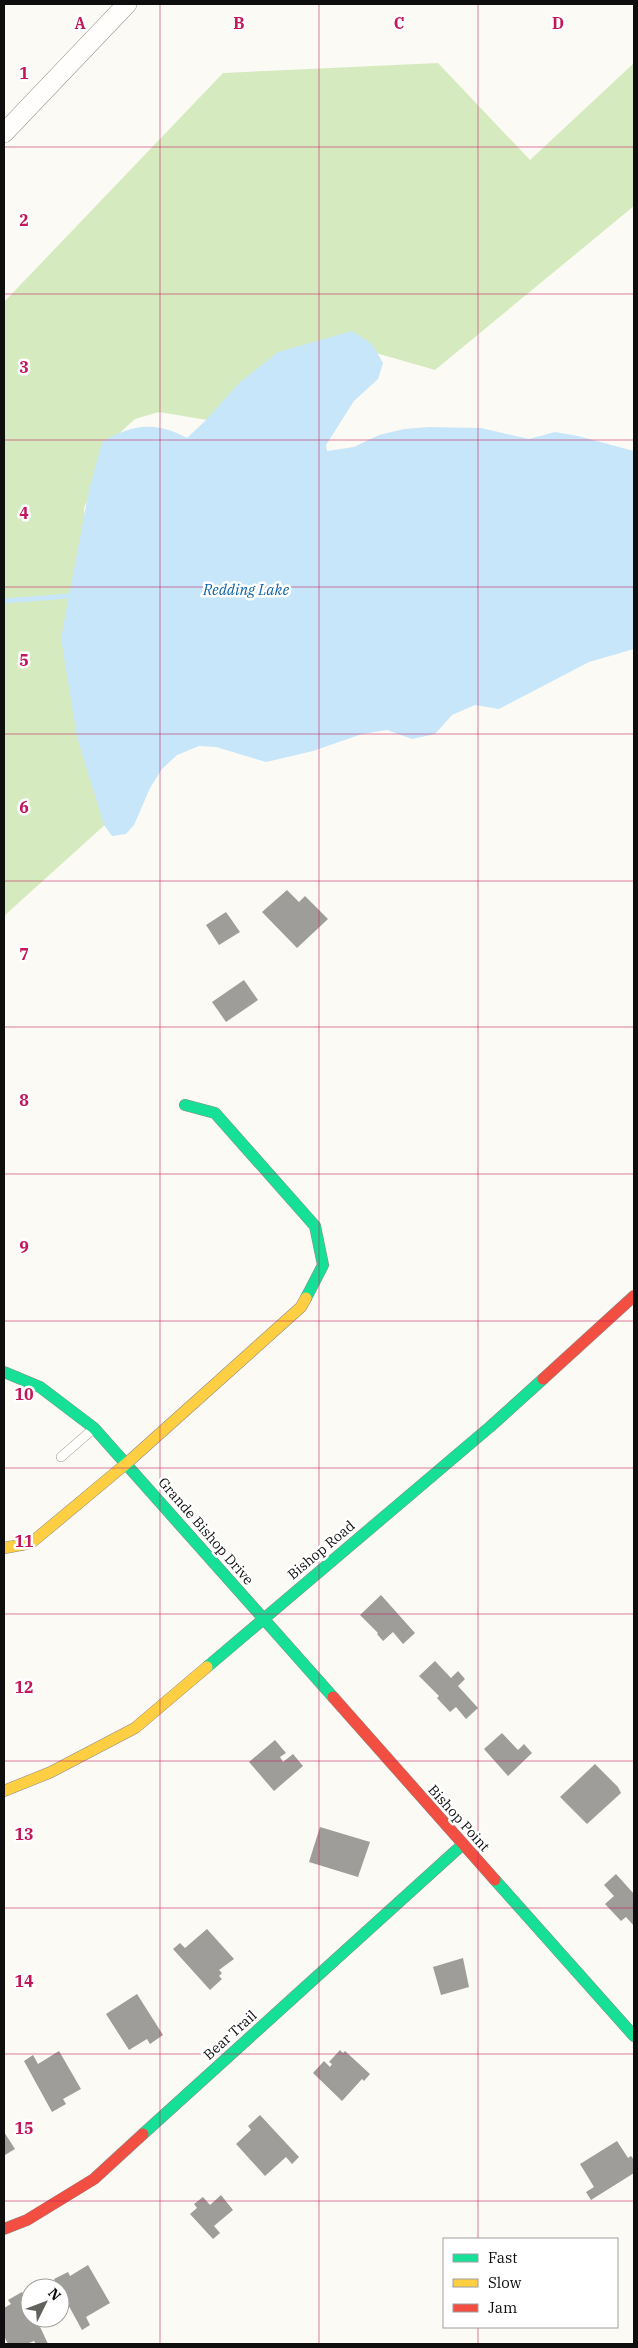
<svg xmlns="http://www.w3.org/2000/svg" width="638" height="2348" viewBox="0 0 638 2348" font-family="'IBM Plex Serif',serif">
	<rect width="100%" height="100%" fill="#fcfaf4"/>
	<path fill="#d5ebbf" d="M438,63L530,160L634,63V206L435,370L334,341L213,421L159,412L135,419L112,440L84,508L88,596L129,803L4,916V302L223,73Z"/>
	<path fill="#c7e6f9" d="M352,331L372,344L383,363L378,379L354,401L326,445L327,451L354,447L379,435L404,429L429,427L481,428L529,439L555,432L578,436L634,451V649L589,662L499,709L475,705L452,715L435,734L412,739L387,730L362,734L313,751L266,762L216,747L199,746L177,755L162,769L150,788L134,825L126,834L112,836L104,825L77,737L61,638L89,490L102,442C132,424 156,421 187,438L205,421L239,383L278,352Z"/>
	<g fill="none" stroke-linecap="round" stroke-linejoin="round">
		<path stroke="#c7e6f9" stroke-width="5" d="M4,601L69,596"/>
	</g>
	<g fill="#9f9d99">
		<path d="M287,890L299,902L305,896L328,919L297,948L262,912Z"/>
		<path d="M226,912L240,932L219,945L206,925Z"/>
		<path d="M244,980L258,1000L226,1022L212,1002Z"/>
		<path d="M381,1595L415,1633L403,1644L393,1632L383,1641L377,1634L378,1633L360,1615Z"/>
		<path d="M435,1661L451,1678L458,1671L465,1679L458,1686L478,1708L466,1719L456,1707L450,1712L437,1698L439,1696L419,1676Z"/>
		<path d="M502,1733L518,1750L524,1744L532,1753L508,1776L484,1749Z"/>
		<path d="M275,1740L286,1753L280,1757L283,1762L293,1754L303,1766L274,1791L249,1762Z"/>
		<path d="M595,1764L618,1787L621,1793L587,1824L560,1797Z"/>
		<path d="M320,1827L370,1842L358,1877L309,1862Z"/>
		<path d="M616,1874L634,1894V1926L626,1917L621,1921L605,1904L614,1896L604,1885Z"/>
		<path d="M207,1929L234,1959L219,1970L222,1973L219,1976L222,1979L210,1990L173,1949L180,1943L185,1948Z"/>
		<path d="M463,1958L469,1987L441,1995L433,1967Z"/>
		<path d="M137,1994L163,2035L150,2044L147,2039L129,2050L106,2014Z"/>
		<path d="M340,2050L343,2053L345,2051L370,2074L364,2081L362,2079L342,2101L313,2073L324,2061L330,2067L332,2064L329,2062Z"/>
		<path d="M59,2051L81,2089L63,2099L66,2104L52,2112L24,2061L33,2055L38,2064Z"/>
		<path d="M260,2115L299,2157L292,2164L286,2157L265,2176L236,2144L251,2130L248,2126Z"/>
		<path d="M4,2132L15,2149L5,2155H4Z"/>
		<path d="M617,2141L628,2158L631,2156L634,2160V2173L591,2200L586,2192L594,2187L580,2164Z"/>
		<path d="M221,2195L233,2210L214,2226L220,2233L213,2239L190,2214L197,2208L194,2204L203,2197L210,2205Z"/>
		<path d="M88,2265L110,2303L86,2317L90,2325L82,2330L54,2279L68,2272L70,2276Z"/>
		<path d="M22,2292L30,2307V2318H36L48,2344H36L34,2341L27,2344H8L4,2336V2308L11,2304L8,2300Z"/>
	</g>
	<g fill="none" stroke-linecap="round" stroke-linejoin="round">
		<defs>
			<path id="lane" d="M61,1457L92,1430"/>
			<path id="street" d="M4,133L127,4"/>
			<g id="fast">
				<path d="M185,1105L215,1113L315,1226L323,1265L306,1298"/>
				<path d="M4,1372L40,1387L94,1428L333,1697"/>
				<path d="M207,1667L491,1426L543,1379"/>
				<path d="M495,1880L634,2036"/>
				<path d="M143,2134L462,1845"/>
			</g>
			<g id="slow">
				<path d="M4,1548L31,1543L127,1463L301,1307L306,1298"/>
				<path d="M4,1791L51,1772L135,1728L207,1667"/>
			</g>
			<g id="jam">
				<path d="M543,1379L634,1296"/>
				<path d="M333,1697L495,1880"/>
				<path d="M4,2229L27,2220L94,2179L143,2134"/>
			</g>
		</defs>
		<use href="#lane" stroke="#959492" stroke-width="10"/>
		<use href="#street" stroke="#959492" stroke-width="20"/>
		<use href="#fast" stroke="#8c8b88" stroke-width="12"/>
		<use href="#slow" stroke="#8c8b88" stroke-width="12"/>
		<use href="#jam" stroke="#8c8b88" stroke-width="12"/>
		<use href="#lane" stroke="#fffefd" stroke-width="9"/>
		<use href="#street" stroke="#fffefd" stroke-width="19"/>
		<use href="#fast" stroke="#16e098" stroke-width="11"/>
		<use href="#slow" stroke="#ffcf43" stroke-width="11"/>
		<use href="#jam" stroke="#f24e42" stroke-width="11"/>
	</g>
	<path fill="none" stroke="#c2185b" stroke-width="1" stroke-opacity="0.55" d="M160,4V2344M319,4V2344M478,4V2239M4,147H634M4,294H634M4,440H634M4,587H634M4,734H634M4,881H634M4,1027H634M4,1174H634M4,1321H634M4,1468H634M4,1614H634M4,1761H634M4,1908H634M4,2054H634M4,2201H634M478,2327V2344"/>
	<g text-anchor="middle" dominant-baseline="central" stroke-width="5" stroke-linejoin="round" paint-order="stroke">
		<g font-size="14" fill="#0e0e0e" stroke="#fff">
			<text transform="translate(206 1531) rotate(49)">Grande Bishop Drive</text>
			<text transform="translate(321 1550) rotate(-40)">Bishop Road</text>
			<text transform="translate(459 1818) rotate(48)">Bishop Point</text>
			<text transform="translate(230 2035) rotate(-42)">Bear Trail</text>
		</g>
		<g font-size="15" font-style="italic" fill="#0e64aa" stroke="#fff">
			<text x="246" y="589">Redding Lake</text>
		</g>
	</g>
	<g font-size="16" text-anchor="middle" font-weight="bold" fill="#c2185b" stroke="#fff" stroke-width="5" stroke-linejoin="round" paint-order="stroke">
		<text x="80" y="29">A</text>
		<text x="239" y="29">B</text>
		<text x="399" y="29">C</text>
		<text x="558" y="29">D</text>
		<text x="24" y="79">1</text>
		<text x="24" y="226">2</text>
		<text x="24" y="373">3</text>
		<text x="24" y="519">4</text>
		<text x="24" y="666">5</text>
		<text x="24" y="813">6</text>
		<text x="24" y="960">7</text>
		<text x="24" y="1106">8</text>
		<text x="24" y="1253">9</text>
		<text x="24" y="1400">10</text>
		<text x="24" y="1547">11</text>
		<text x="24" y="1693">12</text>
		<text x="24" y="1840">13</text>
		<text x="24" y="1987">14</text>
		<text x="24" y="2134">15</text>
	</g>
	<rect width="638" height="2348" fill="none" stroke="#0e0e0e" stroke-width="10"/>
	<rect x="443" y="2238" width="175" height="90" fill="#ffffff" stroke="#9f9f9f"/>
	<rect x="453" y="2254" width="25" height="8" fill="#16e098" stroke="#9f9f9f"/>
	<text x="488" y="2263" font-size="15" fill="#0e0e0e">Fast</text>
	<rect x="453" y="2279" width="25" height="8" fill="#ffcf43" stroke="#9f9f9f"/>
	<text x="488" y="2288" font-size="15" fill="#0e0e0e">Slow</text>
	<rect x="453" y="2304" width="25" height="8" fill="#f24e42" stroke="#9f9f9f"/>
	<text x="488" y="2313" font-size="15" fill="#0e0e0e">Jam</text>
	<g transform="translate(45 2303) rotate(48)"><circle r="24" fill="#ffffff" stroke="#9f9f9f"/>
	<path d="M0-4L9 19L0 12L-9 19Z" fill="#61615e"/>
	<text y="-8" font-size="14" font-weight="bold" text-anchor="middle" fill="#0e0e0e">N</text>
	</g>
</svg>
